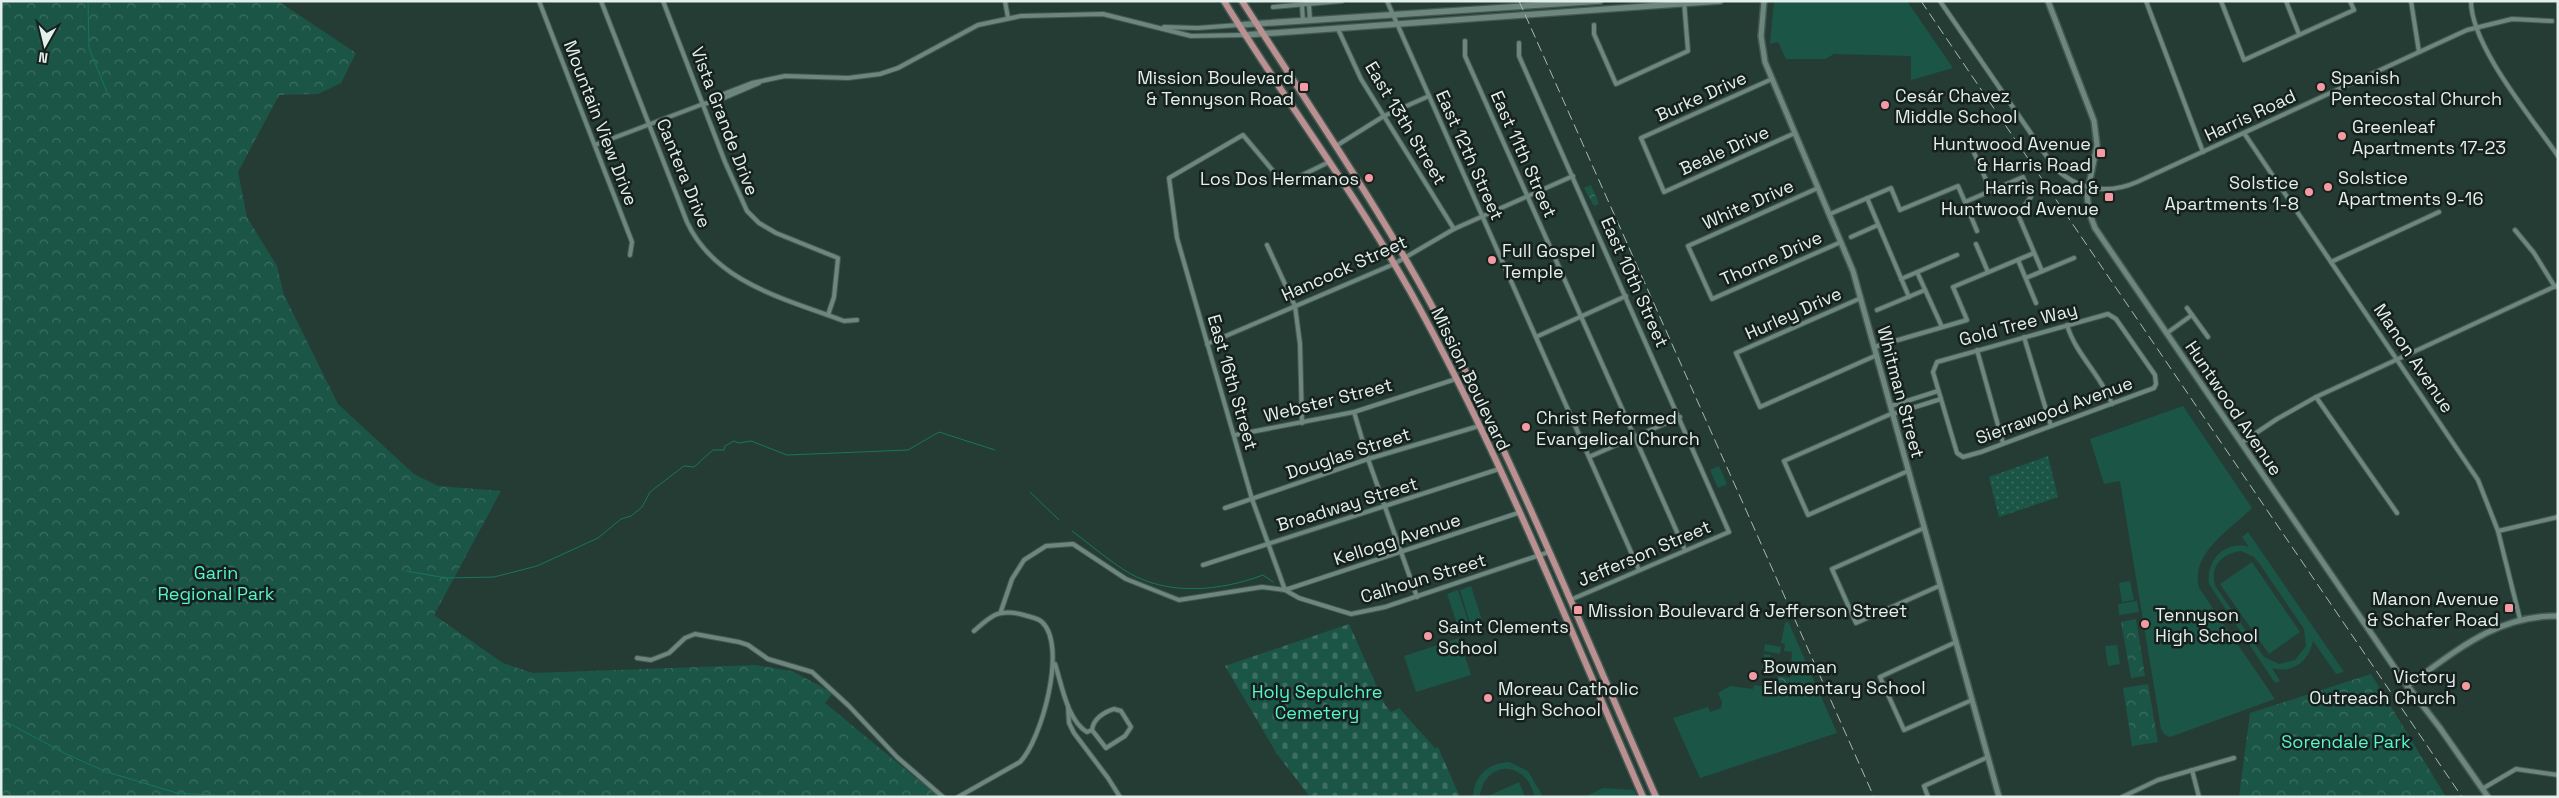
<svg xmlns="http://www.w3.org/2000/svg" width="2559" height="798" viewBox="0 0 2559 798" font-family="'Space Grotesk',sans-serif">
	<defs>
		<pattern id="cemetery-stones" width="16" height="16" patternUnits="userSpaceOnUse" patternTransform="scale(1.25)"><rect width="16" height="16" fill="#1b5546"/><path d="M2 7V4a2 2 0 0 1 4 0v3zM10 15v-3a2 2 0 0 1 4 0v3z" fill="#3c6e61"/></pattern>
		<pattern id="park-crowns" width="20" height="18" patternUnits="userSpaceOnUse" patternTransform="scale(1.25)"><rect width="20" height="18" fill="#1b5546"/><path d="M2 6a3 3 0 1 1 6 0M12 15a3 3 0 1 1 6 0" fill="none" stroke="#3c6e61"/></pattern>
		<pattern id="garden-dots" width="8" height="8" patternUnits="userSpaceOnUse" patternTransform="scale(1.25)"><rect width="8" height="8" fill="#1b5546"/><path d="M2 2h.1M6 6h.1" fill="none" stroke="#3c6e61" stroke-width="1.8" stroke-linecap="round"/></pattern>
	</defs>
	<rect width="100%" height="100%" fill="#253c35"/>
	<g fill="#1b5546" fill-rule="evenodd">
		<path d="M1774,1H1907L1953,68L1911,80V56L1834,54L1825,59H1786L1778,42L1770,44Z"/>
		<path d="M2183,406L2252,508C2230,530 2190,553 2199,588L2275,699L2170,737L2165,735L2161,729L2120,481L2104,484L2090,439Z"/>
		<path d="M1719,466L1727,484L1718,488L1710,470Z"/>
		<path d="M2248,532L2344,672L2336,674L2313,641C2309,661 2293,674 2272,668L2280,681L2275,683L2209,584C2206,560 2225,540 2249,547L2242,537ZM2241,551L2254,557L2259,563L2304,629L2306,646L2295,660L2279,664L2264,657L2216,587C2208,568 2222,553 2241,551Z"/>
		<path d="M2252,562L2300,632L2269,654L2220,584Z"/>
		<path d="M2130,581L2134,600L2122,602L2119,583Z"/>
		<path d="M1471,586L1482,620L1470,623L1460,590Z"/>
		<path d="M1458,590L1469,624L1458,627L1447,594Z"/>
		<path d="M2137,601L2139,612L2119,615L2118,604Z"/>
		<path d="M1788,621L1837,733L1700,778L1673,718L1708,707L1710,712L1721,708L1722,702L1718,693L1730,686L1753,689L1754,685L1776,688L1775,694L1790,678L1792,652L1784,651L1785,644L1781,643L1785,623Z"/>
		<path d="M1459,638L1471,675L1416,692L1404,656Z"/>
		<path d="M1765,644L1781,647L1780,654L1764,651Z"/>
		<path d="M2117,645L2120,664L2108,666L2105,646Z"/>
		<path d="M1764,654L1771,655L1769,669L1762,668Z"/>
		<path d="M1509,762L1528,771L1543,797H1535C1532,789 1529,779 1521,774C1502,760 1481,776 1480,797H1473C1474,776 1488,763 1509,762Z"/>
		<path d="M1519,782L1525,797H1486Z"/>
		<path d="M1603,788L1634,790L1637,797H1584Z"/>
	</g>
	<path fill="url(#cemetery-stones)" d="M1349,624L1385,705L1391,712L1399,708L1435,748L1438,747L1460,797H1310L1277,754L1225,666Z"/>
	<g fill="url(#park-crowns)">
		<path d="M1,1H278L356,53L341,83L318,94L279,95L238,172L247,217L277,266L284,295L338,404L414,474L438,486L501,491L434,615L503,663L533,673L755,665L792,671L833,693L825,703L939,797H1Z"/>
		<path d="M1591,185L1599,204L1594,206L1584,188Z"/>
		<path d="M2136,619L2145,676L2131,678L2121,622Z"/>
		<path d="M2371,674L2446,797H2239L2250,713Z"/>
		<path d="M1778,676L1790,678L1787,696L1775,694Z"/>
		<path d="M2148,684L2158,742L2132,746L2123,688Z"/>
	</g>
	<path fill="url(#garden-dots)" d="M2048,456L2058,497L1999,517L1989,477Z"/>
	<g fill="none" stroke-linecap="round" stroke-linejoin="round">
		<g stroke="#16755f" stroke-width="1">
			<path d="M88,1L89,48L107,92"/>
			<path d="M1030,492L1059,520"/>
			<path d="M1072,531C1091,545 1109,561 1129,573C1169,596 1221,591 1263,575L1273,582"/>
			<path d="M406,571L446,578L494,577L537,566L598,538L621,519L631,516L642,507L650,492L684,466L694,467L713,450H724L725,446L734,441L739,443L751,441L787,455L908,450L939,432L995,450"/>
			<path d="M1,719L66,754L107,772L177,793L250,797"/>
		</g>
		<defs>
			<g id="minor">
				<path d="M539,1L632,242L630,255"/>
				<path d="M601,1L687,222C715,283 786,299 844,321L857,320"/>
				<path d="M663,1L725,162L747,211L759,223L776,233L838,258L834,297L828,315"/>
				<path d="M1005,1L1008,18"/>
				<path d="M1387,1L1639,570"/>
				<path d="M1940,1L2054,167C2077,190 2107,195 2137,182L2467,30L2512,19L2552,21"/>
				<path d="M2146,1L2203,152"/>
				<path d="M2221,1L2244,60L2354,10L2350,1"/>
				<path d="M2286,1L2299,34"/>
				<path d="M2411,1L2419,52"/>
				<path d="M2471,1C2471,46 2532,118 2558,156"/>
				<path d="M1309,4L1310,21"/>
				<path d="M1302,5L1303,21"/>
				<path d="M1273,7L1342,1"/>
				<path d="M1594,25V34L1616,84L1688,51L1684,1"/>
				<path d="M1164,27L1198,28L1238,25"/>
				<path d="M1338,29L1361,79L1454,229"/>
				<path d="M1465,41V56L1685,550"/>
				<path d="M1519,43V56L1729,532L1570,600"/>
				<path d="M1772,79L1641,138L1664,192L1795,133"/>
				<path d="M709,102L713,98L752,83L785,76L848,78L880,74L898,68L978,25L1021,16L1103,14L1191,36L1244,35"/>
				<path d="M2244,133L2478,480L2498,531L2520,619"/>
				<path d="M595,145L703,104L717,101L759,83"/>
				<path d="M1336,146L1384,116L1429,96"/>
				<path d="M1972,148L1991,191"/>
				<path d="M1329,162L1284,184L1243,135L1169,178L1177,238L1252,499L1285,590L1518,513"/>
				<path d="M1818,188L1688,246L1712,299L1841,242"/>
				<path d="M1867,198L1909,297"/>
				<path d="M1965,202L1977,231"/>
				<path d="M1830,214L1891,188L1900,210L1958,186L1965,202L2023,177L2031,197L2020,211L2019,217L2042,271"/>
				<path d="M2515,230L2534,253L2555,287"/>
				<path d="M1851,237L1878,225"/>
				<path d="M1976,244L1988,272"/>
				<path d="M1267,245L1295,306L1300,344L1302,423"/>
				<path d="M2018,260L2036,303"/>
				<path d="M2331,262L2439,212"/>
				<path d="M1917,272L1942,327"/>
				<path d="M2026,278L2074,258"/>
				<path d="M1901,279L1957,255"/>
				<path d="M1861,298L1736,353L1760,407L1877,355"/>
				<path d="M2187,308L2208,337"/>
				<path d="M1877,310L1925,290"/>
				<path d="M2108,314L2116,319L2155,375L2156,384L2154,388L1981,452L1963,457L1957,453L1933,372L1937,362Z"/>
				<path d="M2067,325C2076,355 2101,375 2112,404"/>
				<path d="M2167,333L2192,315"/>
				<path d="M1536,337L1626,296"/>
				<path d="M2024,337L2051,426"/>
				<path d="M1207,344L1394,264L1454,229L1573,176"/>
				<path d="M1874,347L1967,320L1953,287L2034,253"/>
				<path d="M1977,350L2003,443"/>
				<path d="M2316,397L2397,513"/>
				<path d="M1891,406L1938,391"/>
				<path d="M1354,412L1368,459L1417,597"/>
				<path d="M1893,413L1784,461L1808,515L1908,471"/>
				<path d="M1893,414L1941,399"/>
				<path d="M1235,435L1354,412L1456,379"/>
				<path d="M2241,443L2277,419L2316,397L2558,285"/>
				<path d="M1589,457L1680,417"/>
				<path d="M1225,508L1368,459L1479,426"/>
				<path d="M1924,528L1832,569L1856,623L1939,586"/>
				<path d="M2498,531L2558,517"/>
				<path d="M1203,565L1499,469"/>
				<path d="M1001,611L1012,579L1024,560L1046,546L1073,544L1126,579L1179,600L1262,587L1285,590L1299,598L1351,614L1385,607L1549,552"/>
				<path d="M1956,642L1880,677L1904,730L1972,700"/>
				<path d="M637,658L651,660L669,653L685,638L695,634L739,642L748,645L768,659L812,672L849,706L897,757L943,797"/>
				<path d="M1055,664C1062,685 1067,720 1087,732L1092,730L1106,748L1125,736L1131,727L1121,711L1114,709C1104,712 1093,719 1092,730"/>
				<path d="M1068,706L1069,723L1074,733L1108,778L1120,797"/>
				<path d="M2192,770L2199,797"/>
				<path d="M2482,789L2516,769L2558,775"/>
				<path d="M958,797L1020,762C1041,741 1068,646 1042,622C1038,618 1030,617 1024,615C999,608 992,615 974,631"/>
				<path d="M1928,797L1924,786L1988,757"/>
				<path d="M2122,797L2158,780L2234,758"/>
			</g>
			<g id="tertiary">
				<path d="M1764,1L1761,36L1765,62L1853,271L1999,797"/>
				<path d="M2048,1L2094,121L2097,145L2087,195L2089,212L2095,228L2403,680L2440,728L2488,797"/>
				<path d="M2407,686C2455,652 2496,615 2558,616"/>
			</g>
			<g id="secondary">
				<path d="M1238,25L1600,1"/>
				<path d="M1244,35L1720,1"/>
			</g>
			<g id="primary">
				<path d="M1224,1C1284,99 1353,190 1410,291C1500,452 1569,627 1643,797"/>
				<path d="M1242,1C1314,114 1391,224 1452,344C1527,492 1589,645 1656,797"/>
			</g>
		</defs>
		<use href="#minor" stroke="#445852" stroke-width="6"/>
		<use href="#tertiary" stroke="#445852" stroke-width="8"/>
		<use href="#secondary" stroke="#445852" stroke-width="8"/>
		<use href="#primary" stroke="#445852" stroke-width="9"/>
		<use href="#minor" stroke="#6d867e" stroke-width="4"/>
		<use href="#tertiary" stroke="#6d867e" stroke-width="5"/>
		<use href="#secondary" stroke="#6d867e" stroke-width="5.5"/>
		<use href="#primary" stroke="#ba9091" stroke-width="6"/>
		<g stroke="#a8b8b3" stroke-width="1" stroke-dasharray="10 5" stroke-linecap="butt">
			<path d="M1519,1L1874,797"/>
			<path d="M1921,1L2462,797"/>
		</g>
	</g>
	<g fill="#f49aa2" stroke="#16201d" stroke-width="2">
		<rect x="1299" y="82" width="10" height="10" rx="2.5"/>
		<circle cx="2321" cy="87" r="5"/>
		<circle cx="1885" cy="105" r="5"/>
		<circle cx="2342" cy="136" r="5"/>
		<rect x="2096" y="148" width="10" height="10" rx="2.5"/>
		<circle cx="1369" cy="178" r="5"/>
		<circle cx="2328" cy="187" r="5"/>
		<circle cx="2309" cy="192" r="5"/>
		<rect x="2104" y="192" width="10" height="10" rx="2.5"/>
		<circle cx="1492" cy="260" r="5"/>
		<circle cx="1526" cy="427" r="5"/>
		<rect x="2504" y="603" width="10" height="10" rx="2.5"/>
		<rect x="1573" y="605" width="10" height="10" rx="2.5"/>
		<circle cx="2145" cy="624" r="5"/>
		<circle cx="1428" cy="636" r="5"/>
		<circle cx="1753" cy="676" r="5"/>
		<circle cx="2466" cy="686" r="5"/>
		<circle cx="1488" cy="698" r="5"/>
	</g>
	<g text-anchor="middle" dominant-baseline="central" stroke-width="5" stroke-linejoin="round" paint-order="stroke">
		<g font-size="18" fill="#e2efea" stroke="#16201d" text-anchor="start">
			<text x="1294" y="77" text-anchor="end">Mission Boulevard<tspan x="1294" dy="21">&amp; Tennyson Road</tspan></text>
			<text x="2331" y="77">Spanish<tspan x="2331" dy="21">Pentecostal Church</tspan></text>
			<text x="1895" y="95">Cesár Chavez<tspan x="1895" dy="21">Middle School</tspan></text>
			<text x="2352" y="126">Greenleaf<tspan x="2352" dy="21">Apartments 17-23</tspan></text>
			<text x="2091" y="143" text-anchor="end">Huntwood Avenue<tspan x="2091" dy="21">&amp; Harris Road</tspan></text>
			<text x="2338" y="177">Solstice<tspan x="2338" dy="21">Apartments 9-16</tspan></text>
			<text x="1359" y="178" text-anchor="end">Los Dos Hermanos</text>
			<text x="2299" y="182" text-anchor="end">Solstice<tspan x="2299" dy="21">Apartments 1-8</tspan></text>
			<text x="2099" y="187" text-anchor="end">Harris Road &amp;<tspan x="2099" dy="21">Huntwood Avenue</tspan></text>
			<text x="1502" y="250">Full Gospel<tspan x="1502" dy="21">Temple</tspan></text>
			<text x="1536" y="417">Christ Reformed<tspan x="1536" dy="21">Evangelical Church</tspan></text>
			<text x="2499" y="598" text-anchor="end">Manon Avenue<tspan x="2499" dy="21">&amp; Schafer Road</tspan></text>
			<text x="1588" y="610">Mission Boulevard &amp; Jefferson Street</text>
			<text x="2155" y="614">Tennyson<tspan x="2155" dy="21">High School</tspan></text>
			<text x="1438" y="626">Saint Clements<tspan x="1438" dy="21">School</tspan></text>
			<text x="1763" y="666">Bowman<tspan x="1763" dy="21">Elementary School</tspan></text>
			<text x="2456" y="676" text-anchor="end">Victory<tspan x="2456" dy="21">Outreach Church</tspan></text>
			<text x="1498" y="688">Moreau Catholic<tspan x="1498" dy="21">High School</tspan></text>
		</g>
		<g font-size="18" fill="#e2efea" stroke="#16201d">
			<text transform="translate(1701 96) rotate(-24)">Burke Drive</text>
			<text transform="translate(2250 115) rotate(-25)">Harris Road</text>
			<text transform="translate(725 121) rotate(69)">Vista Grande Drive</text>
			<text transform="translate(601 123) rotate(69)">Mountain View Drive</text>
			<text transform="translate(1406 123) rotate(59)">East 13th Street</text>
			<text transform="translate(1724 150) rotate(-24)">Beale Drive</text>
			<text transform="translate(1524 154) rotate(66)">East 11th Street</text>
			<text transform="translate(1470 155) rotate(66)">East 12th Street</text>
			<text transform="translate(684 173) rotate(68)">Cantera Drive</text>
			<text transform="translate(1748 204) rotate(-24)">White Drive</text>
			<text transform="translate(1771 258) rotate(-24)">Thorne Drive</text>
			<text transform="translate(1344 268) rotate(-24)">Hancock Street</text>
			<text transform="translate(1635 282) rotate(66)">East 10th Street</text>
			<text transform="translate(1793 313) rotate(-24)">Hurley Drive</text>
			<text transform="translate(2018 324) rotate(-15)">Gold Tree Way</text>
			<text transform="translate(2414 358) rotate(56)">Manon Avenue</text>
			<text transform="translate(1471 379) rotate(64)">Mission Boulevard</text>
			<text transform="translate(1233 382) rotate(74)">East 16th Street</text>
			<text transform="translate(1901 392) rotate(75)">Whitman Street</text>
			<text transform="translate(1328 400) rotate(-14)">Webster Street</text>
			<text transform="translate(2234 408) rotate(56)">Huntwood Avenue</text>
			<text transform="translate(2054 410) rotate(-20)">Sierrawood Avenue</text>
			<text transform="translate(1348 453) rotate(-18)">Douglas Street</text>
			<text transform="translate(1347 504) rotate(-17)">Broadway Street</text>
			<text transform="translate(1397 539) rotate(-18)">Kellogg Avenue</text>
			<text transform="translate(1644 553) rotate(-23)">Jefferson Street</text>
			<text transform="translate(1423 578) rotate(-17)">Calhoun Street</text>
		</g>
		<g font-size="18" fill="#57f5cd" stroke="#16201d">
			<text x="216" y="572">Garin<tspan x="216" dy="21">Regional Park</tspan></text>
			<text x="1317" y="691">Holy Sepulchre<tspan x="1317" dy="21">Cemetery</tspan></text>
			<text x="2346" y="741">Sorendale Park</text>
		</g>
	</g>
	<rect width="2559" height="798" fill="none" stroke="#e2efea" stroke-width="5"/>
	<g transform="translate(45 45) rotate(188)" stroke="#16201d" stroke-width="4" paint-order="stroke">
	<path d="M0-4L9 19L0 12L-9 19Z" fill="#e2efea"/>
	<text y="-8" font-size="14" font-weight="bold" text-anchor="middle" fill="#e2efea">N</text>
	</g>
</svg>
